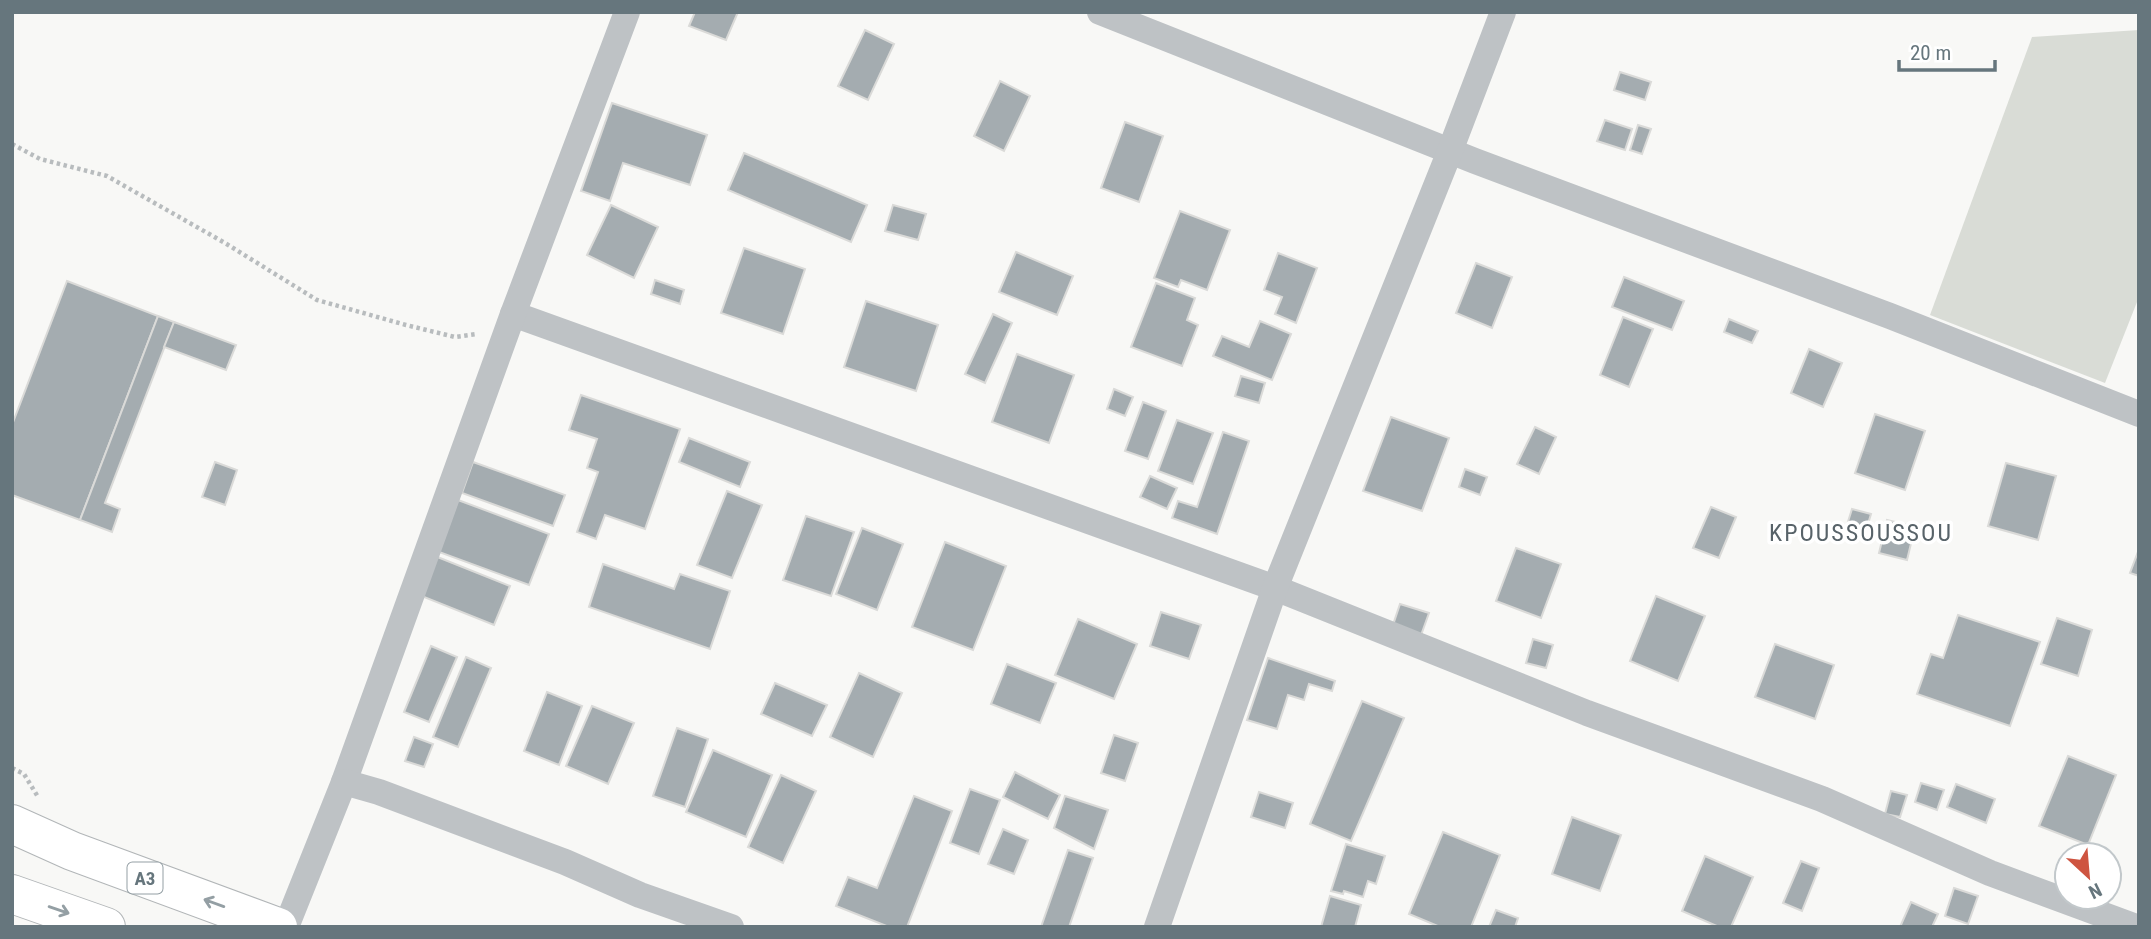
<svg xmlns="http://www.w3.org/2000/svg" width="2151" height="939" viewBox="0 0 2151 939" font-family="'Roboto Condensed',sans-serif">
	<rect width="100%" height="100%" fill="#f8f8f6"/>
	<path fill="#d9dcd6" d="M2139,30V297L2105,383L1930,315L2032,37Z"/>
	<g fill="#a4acb0" stroke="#dadad8" stroke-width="2">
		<path d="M695,12H738L726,40L689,26Z"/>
		<path d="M865,30L894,44L868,100L838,86Z"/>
		<path d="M1620,72L1651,82L1645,100L1614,90Z"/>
		<path d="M1000,81L1030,96L1004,151L974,136Z"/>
		<path d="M612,103L707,135L690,185L623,163L610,201L581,191Z"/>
		<path d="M1605,120L1632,129L1625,150L1597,141Z"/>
		<path d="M1125,122L1163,136L1139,202L1101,188Z"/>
		<path d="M1638,125L1651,129L1642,154L1630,150Z"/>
		<path d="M744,153L867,205L851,242L728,190Z"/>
		<path d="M611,205L658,227L634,278L587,255Z"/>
		<path d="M893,205L926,214L918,240L885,231Z"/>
		<path d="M1180,211L1230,230L1207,290L1181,280L1178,287L1154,278Z"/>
		<path d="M744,248L805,269L783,334L721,313Z"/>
		<path d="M1016,252L1073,276L1057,315L999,292Z"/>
		<path d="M1278,253L1317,268L1296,323L1275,314L1282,297L1264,290Z"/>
		<path d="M1476,263L1512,277L1492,328L1456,313Z"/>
		<path d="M1624,277L1684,301L1672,330L1612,307Z"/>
		<path d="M655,280L684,290L680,304L651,294Z"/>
		<path d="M67,281L158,316L80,520L12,495V425Z"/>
		<path d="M1156,283L1195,298L1187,320L1198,325L1182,366L1131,347Z"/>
		<path d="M866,301L938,325L916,391L844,367Z"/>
		<path d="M993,314L1012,323L985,383L965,374Z"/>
		<path d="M158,316L174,322L105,503L120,509L112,532L80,520Z"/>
		<path d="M1623,317L1653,329L1629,387L1600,375Z"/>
		<path d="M1729,319L1758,331L1752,343L1724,332Z"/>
		<path d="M1260,321L1291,334L1272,380L1213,356L1222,336L1249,347Z"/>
		<path d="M174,322L236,345L226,370L164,347Z"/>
		<path d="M1809,349L1842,363L1823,407L1791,393Z"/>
		<path d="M1017,354L1074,375L1049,443L992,422Z"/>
		<path d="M1241,376L1265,383L1259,403L1235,396Z"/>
		<path d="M1114,389L1133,397L1125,416L1107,409Z"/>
		<path d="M581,395L680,429L645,529L605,515L596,539L577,532L598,472L587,468L597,439L569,430Z"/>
		<path d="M1143,402L1166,411L1148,459L1125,451Z"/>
		<path d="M1875,414L1925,431L1905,490L1855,473Z"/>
		<path d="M1391,417L1449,438L1422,511L1363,491Z"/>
		<path d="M1177,420L1213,433L1193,484L1158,471Z"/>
		<path d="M1535,427L1556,437L1539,474L1517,464Z"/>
		<path d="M1223,432L1249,441L1217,534L1172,518L1178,501L1197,507Z"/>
		<path d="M689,438L750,462L740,487L679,462Z"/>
		<path d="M215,462L237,470L225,505L202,497Z"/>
		<path d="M473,462L565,495L553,526L462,493Z"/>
		<path d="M2006,463L2056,476L2038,540L1988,526Z"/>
		<path d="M1465,469L1487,477L1480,495L1459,487Z"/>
		<path d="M1150,476L1177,488L1167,509L1140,497Z"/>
		<path d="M727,491L762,505L732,578L697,565Z"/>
		<path d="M458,500L549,534L529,585L439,552Z"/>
		<path d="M1711,507L1736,517L1719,558L1693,548Z"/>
		<path d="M1852,509L1871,514L1865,534L1846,528Z"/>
		<path d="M806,516L854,532L831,596L783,580Z"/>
		<path d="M1887,520L1915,527L1907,560L1879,553Z"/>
		<path d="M862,528L903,544L877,610L836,594Z"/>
		<path d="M945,542L1006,566L973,650L912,627Z"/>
		<path d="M1516,548L1561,564L1541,618L1496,601Z"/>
		<path d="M2139,549V576L2130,573Z"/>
		<path d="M435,556L510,586L494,625L419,595Z"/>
		<path d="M603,564L674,589L680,574L730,591L710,649L589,607Z"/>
		<path d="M1656,596L1705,616L1678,681L1630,661Z"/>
		<path d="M1400,604L1429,613L1420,638L1392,628Z"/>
		<path d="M1161,612L1201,625L1189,659L1150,646Z"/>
		<path d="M1958,615L2040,642L2010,726L1917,694L1931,654L1943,658Z"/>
		<path d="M2057,618L2092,630L2078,676L2041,664Z"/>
		<path d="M1078,619L1137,644L1114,699L1055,675Z"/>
		<path d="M1533,639L1553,645L1546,668L1526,663Z"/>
		<path d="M1775,644L1834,665L1815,719L1755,697Z"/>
		<path d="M431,646L457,657L429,722L404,712Z"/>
		<path d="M466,657L491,668L458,747L433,737Z"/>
		<path d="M1268,658L1335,681L1332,691L1309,684L1304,700L1288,695L1277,729L1247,720Z"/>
		<path d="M1007,664L1056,683L1040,723L991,704Z"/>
		<path d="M859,673L902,693L873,757L830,737Z"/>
		<path d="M775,683L827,705L812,736L761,714Z"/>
		<path d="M547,692L582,706L559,765L524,751Z"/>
		<path d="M1362,701L1404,718L1351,841L1310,824Z"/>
		<path d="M592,706L634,723L608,784L566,766Z"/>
		<path d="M677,728L708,739L685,807L653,796Z"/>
		<path d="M1114,735L1138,743L1125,781L1101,773Z"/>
		<path d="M414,737L433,744L424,767L405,761Z"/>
		<path d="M713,750L772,775L746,837L686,812Z"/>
		<path d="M2068,756L2116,775L2088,845L2039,826Z"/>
		<path d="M1015,772L1060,795L1048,819L1003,797Z"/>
		<path d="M781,775L816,791L783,863L748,847Z"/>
		<path d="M1921,783L1944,790L1937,810L1915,802Z"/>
		<path d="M1956,784L1995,799L1986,823L1947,807Z"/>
		<path d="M970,789L1000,800L979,854L950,843Z"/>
		<path d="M1891,791L1907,795L1900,817L1885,814Z"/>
		<path d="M1259,792L1293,803L1285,828L1251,817Z"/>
		<path d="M914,796L952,811L907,927H889L836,906L848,877L877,888Z"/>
		<path d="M1065,796L1108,810L1094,849L1054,828Z"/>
		<path d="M1572,817L1621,835L1600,891L1552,874Z"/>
		<path d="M1003,829L1028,840L1014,874L988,864Z"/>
		<path d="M1443,832L1500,855L1471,927H1440L1409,914Z"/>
		<path d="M1346,844L1385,856L1376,884L1368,881L1363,897L1344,891L1343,894L1331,891Z"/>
		<path d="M1068,850L1093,858L1069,927H1041Z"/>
		<path d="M1705,856L1753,877L1731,927H1719L1682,911Z"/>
		<path d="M1801,861L1819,868L1802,911L1783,903Z"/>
		<path d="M1954,888L1978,896L1968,924L1945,916Z"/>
		<path d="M1330,896L1361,905L1355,927H1321Z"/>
		<path d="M1911,902L1938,914L1932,927H1900Z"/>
		<path d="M1496,910L1518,918L1515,927H1489Z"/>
	</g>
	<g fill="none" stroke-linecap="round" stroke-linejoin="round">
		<defs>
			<g id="highway">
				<path d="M12,824L72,851L278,927"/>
				<path d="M12,894L106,927"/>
			</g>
		</defs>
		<use href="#highway" stroke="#b2b6b8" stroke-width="40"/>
		<g stroke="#b8bcbe" stroke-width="4.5" stroke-dasharray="3.5 3.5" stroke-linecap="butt">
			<path d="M12,144L40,159L107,176L225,243L317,300L406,325L455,337L476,334"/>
			<path d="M12,768L24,774L38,797"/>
		</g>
		<g stroke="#bec2c5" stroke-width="26">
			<path d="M1100,12L1475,161L1890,316L2139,414"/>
			<path d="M513,314L1275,588L1587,713L1822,799L1990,873L2136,927"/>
			<path d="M344,782L513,314L627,12"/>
			<path d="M286,927L344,782L379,792L565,862L640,895L731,927"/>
			<path d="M1157,927L1275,588L1450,151L1503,12"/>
		</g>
		<use href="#highway" stroke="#fff" stroke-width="38"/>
	</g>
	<defs><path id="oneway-shaft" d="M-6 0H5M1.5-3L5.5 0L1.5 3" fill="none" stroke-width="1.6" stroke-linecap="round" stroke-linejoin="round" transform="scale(1.75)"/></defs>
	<g stroke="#949fa4">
		<use href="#oneway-shaft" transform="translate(214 903) rotate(-160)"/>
		<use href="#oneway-shaft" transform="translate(59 910) rotate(19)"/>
	</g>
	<g text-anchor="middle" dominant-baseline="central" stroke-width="7" stroke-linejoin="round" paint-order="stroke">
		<rect fill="#fff" stroke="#949fa4" stroke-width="2" x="127.5" y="862.5" width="35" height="31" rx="5"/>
		<g font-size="19" font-weight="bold" fill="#66767d">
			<text x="145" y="878">A3</text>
		</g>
		<g font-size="24" letter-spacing="2" fill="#586369" stroke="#fff">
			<text x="1861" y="533">KPOUSSOUSSOU</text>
		</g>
	</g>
	<rect width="2151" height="939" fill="none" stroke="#66767d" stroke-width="28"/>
	<g transform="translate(2088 876) rotate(154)"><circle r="33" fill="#ffffff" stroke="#c2c8cb" stroke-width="2"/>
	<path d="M0-5L12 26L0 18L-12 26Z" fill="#ce5440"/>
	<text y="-10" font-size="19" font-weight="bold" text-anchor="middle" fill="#66767d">N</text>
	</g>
	<path d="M1899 60v10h96v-10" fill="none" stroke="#66767d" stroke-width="3.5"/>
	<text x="1910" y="60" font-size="21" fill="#66767d" stroke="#ffffff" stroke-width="5" paint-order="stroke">20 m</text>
</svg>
